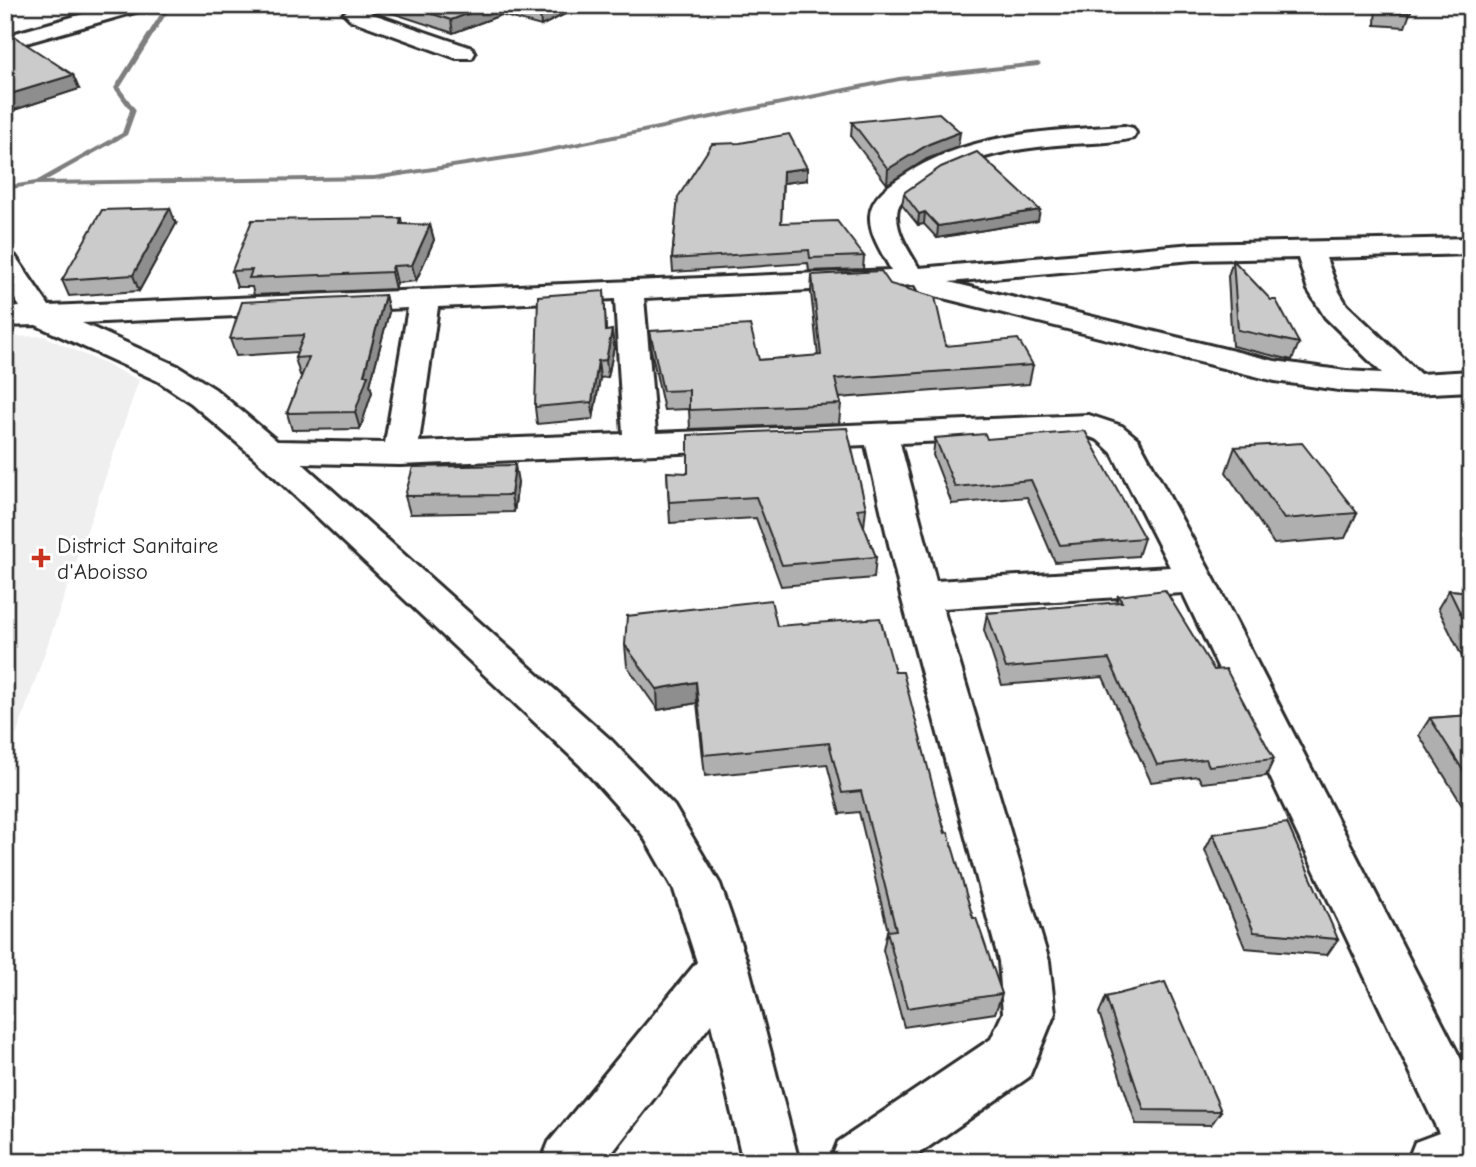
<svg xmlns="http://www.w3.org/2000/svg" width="1476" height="1167" viewBox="0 0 1476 1167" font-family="'Comic Neue',sans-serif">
	<rect width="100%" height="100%" fill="#fff"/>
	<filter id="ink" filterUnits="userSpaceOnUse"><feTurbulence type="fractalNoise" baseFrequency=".0143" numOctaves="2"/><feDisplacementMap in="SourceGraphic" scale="14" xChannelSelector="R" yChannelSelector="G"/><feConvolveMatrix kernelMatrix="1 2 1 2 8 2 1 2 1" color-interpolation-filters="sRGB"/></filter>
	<g filter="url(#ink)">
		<path fill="#efefef" d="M44,336L139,380L16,736L5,748V337Z"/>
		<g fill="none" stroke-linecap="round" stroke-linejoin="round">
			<path fill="#7e7e7e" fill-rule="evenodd" d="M166,5H172L120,88L136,110L127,135L45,181L374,176L525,153L899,77L1038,62L1041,64L1038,66L899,81L525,157L374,180L36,185L5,190V186L36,181L122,133L130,110L114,88Z"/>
			<defs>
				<g id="minor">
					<path d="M115,5L145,6L142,10L5,49V36Z"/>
					<path d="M354,5H380L370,13L472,48L475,53L472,58H456L351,20L344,13Z"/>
					<path d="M1124,126L1133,128L1136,133L1133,138C1112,143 1090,143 1069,144C1015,148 966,156 921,186C913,192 901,198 898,208C893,229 909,251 919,268L1193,244L1471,238V254L1326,258L1338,290L1347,305L1420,374L1471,371V391L1412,394L1346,391L1275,381L919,292L915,285L644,298L656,433L1089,415L1122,426L1138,439L1214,579L1471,1079V1162H1407L1415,1142L1439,1133L1183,593L943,608L1049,961L1055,1013L1029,1077L907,1162H830L838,1142L991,1039L1003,1013L999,961L901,596L866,445L400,465L302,463L612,741L674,806L720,884L749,968L799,1162H743L711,1024L605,1162H541L549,1142L697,962L674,890L642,834L580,765L257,460L191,403L158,381L36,325L5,326V308L20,307L5,284V254L15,256L49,306L891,270C883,254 869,235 870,216C871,197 889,185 903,176C969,132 1048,131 1124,126ZM1298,258L1308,290L1325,317L1382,373L1346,371L1275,361L949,282L1193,260ZM615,299L623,434L419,442L438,307ZM408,308L385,443L277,441L215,389L180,367L82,323ZM1085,435L1098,440L1112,453L1170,567L936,581L900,443Z"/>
				</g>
			</defs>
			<use href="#minor" stroke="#2b2b2b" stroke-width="6"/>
			<use href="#minor" fill="#fff" fill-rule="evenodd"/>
		</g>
		<g fill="#afafaf" stroke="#2b2b2b" stroke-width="2">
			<path d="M379,5H583L541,26L501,15L453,33L380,9Z"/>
			<path d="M1376,5H1413L1405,27L1375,25Z"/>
			<path d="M5,37L79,89L14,110L5,105Z"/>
			<path d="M852,122L958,147L927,159L887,184L851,137Z"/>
			<path d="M807,168V180L783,183L781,223L864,256L863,269L809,271L808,263L673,272L672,259L678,197Z"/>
			<path d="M904,194L1038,221L937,238L924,224L918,225L902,205Z"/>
			<path d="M401,218L402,224L430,225L434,240L416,281L397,283L395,289L254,295L252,287H237L232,271Z"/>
			<path d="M176,224L139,291L69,296L62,280Z"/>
			<path d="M1233,260L1299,343L1292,360L1232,346L1228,276Z"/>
			<path d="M812,275L890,284L946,346L1033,365L1029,384L839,398L841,404L839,423L690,429L689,409L664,410L651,350L650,331L759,360L818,356L811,293Z"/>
			<path d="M604,291L606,331L614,347L608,377L600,378L593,419L537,424L535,407Z"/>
			<path d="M385,295L389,312L370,385L372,392L360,429L292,430L287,413L302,375H300L295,358L297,352L236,356L230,339Z"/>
			<path d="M935,438L987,439L1144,538L1138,556L1055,562L1027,497L952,504L933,455Z"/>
			<path d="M1235,447L1357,513L1345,538L1274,544L1226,472Z"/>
			<path d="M667,472L866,508L864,527L876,557L874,578L781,586L756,518L670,523Z"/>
			<path d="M518,482L514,512L410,514L405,496Z"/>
			<path d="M1449,590L1471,592V673H1470L1438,608Z"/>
			<path d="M1118,596L1214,670L1274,759L1266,776L1202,783L1198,776L1151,782L1103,677L1002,685L984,630L987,613L1116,603Z"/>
			<path d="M777,626L895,672L973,918L1002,994L995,1013L904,1027L883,950L887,931H888L859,812L840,814L827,764L705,776L697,703L658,710L627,666L625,645Z"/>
			<path d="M1471,715V819L1419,735L1430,718Z"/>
			<path d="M1213,834L1338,939L1327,955L1245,948L1205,850Z"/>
			<path d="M1106,997L1221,1111L1211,1125L1136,1124L1099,1013Z"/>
		</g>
		<g fill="#8e8e8e" stroke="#2b2b2b" stroke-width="2">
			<path d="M491,5H500L501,15L453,33L451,20Z"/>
			<path d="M556,5H583L541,26L540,13Z"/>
			<path d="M73,75L79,89L14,110L7,95Z"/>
			<path d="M960,132L958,147L927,159L887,184L888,169L929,144Z"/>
			<path d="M807,168V180L783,183V171Z"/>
			<path d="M170,208L176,224L139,291L133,275Z"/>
			<path d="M1040,210L1038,221L937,238L938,226Z"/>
			<path d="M925,212L924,224L918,225L919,214Z"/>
			<path d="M430,225L434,240L416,281L412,265Z"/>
			<path d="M393,266L397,283L395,289L391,272Z"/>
			<path d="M385,295L389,312L370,385L372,392L360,429L355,412L364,375Z"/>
			<path d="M612,330L614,347L608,377L606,360Z"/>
			<path d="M598,361L600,378L593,419L592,402Z"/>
			<path d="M515,465L518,482L514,512L511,495Z"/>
			<path d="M696,682L697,703L658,710L657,689Z"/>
		</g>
		<g fill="#cbcbcb" stroke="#2b2b2b" stroke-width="2">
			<path d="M405,5H491L451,20Z"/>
			<path d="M511,5H556L540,13Z"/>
			<path d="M1380,5H1413L1410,13L1380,12Z"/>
			<path d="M12,35L73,75L7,95L5,94V37Z"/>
			<path d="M939,113L960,132L929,144L888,169L852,122Z"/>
			<path d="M789,134L807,168L783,171L781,223L837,221L864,256L810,258L809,250L672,259L678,197L712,144L740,143Z"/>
			<path d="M977,152L1040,210L938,226L925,212L919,214L904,194L905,192L941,167Z"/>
			<path d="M170,208L133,275L62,280L102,210Z"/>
			<path d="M401,218L400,224L430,225L412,265L393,266L391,272L249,278L252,270L232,271L252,220Z"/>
			<path d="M1233,260L1271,300H1276L1299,343L1238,330Z"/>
			<path d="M881,271L890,284L935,297L946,346L1018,339L1033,365L835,379L841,404L689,410V390L663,391L650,331L750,325L759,360L821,355L812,275Z"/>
			<path d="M604,291L606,331L612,330L606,360L598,361L592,402L535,407L538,296Z"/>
			<path d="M385,295L364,375H368L355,412L287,413L309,357L295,358L304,335L230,339L242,302Z"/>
			<path d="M847,428L866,508L857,509L876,557L782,565L756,497L669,502L667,472L688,473V435Z"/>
			<path d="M1085,431L1144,538L1060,545L1031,480L955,487L935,438L985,434L987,439Z"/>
			<path d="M1302,443L1357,513L1284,519L1235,447Z"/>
			<path d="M515,465L511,495L405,496L413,467Z"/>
			<path d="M1165,590L1214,670L1226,669L1274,759L1209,766L1206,759L1157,765L1109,659L1006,668L987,613L1122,602L1118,596Z"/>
			<path d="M1449,590L1471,592V635Z"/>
			<path d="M771,600L777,626L880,618L895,672H903L945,833L948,832L973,918H976L1002,994L907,1008L887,931L896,930L861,791L842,793L829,743L704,755L696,682L657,689L625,645L627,616Z"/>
			<path d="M1471,715V783L1430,718Z"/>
			<path d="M1287,823L1338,939L1254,932L1213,834Z"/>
			<path d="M1165,982L1221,1111L1144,1110L1106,997Z"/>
		</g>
	</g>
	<path fill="#c8321e" stroke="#fff" stroke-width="2.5" d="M37.5 547.5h7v7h7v7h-7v7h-7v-7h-7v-7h7z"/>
	<g text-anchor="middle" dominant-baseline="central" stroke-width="6" stroke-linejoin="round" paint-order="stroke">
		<g font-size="23" fill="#2b2b2b" stroke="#fff" text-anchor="start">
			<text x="57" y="545">District Sanitaire<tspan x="57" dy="26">d'Aboisso</tspan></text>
		</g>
	</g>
	<rect width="1476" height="1167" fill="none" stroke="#fff" stroke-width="28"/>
	<rect x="14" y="14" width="1448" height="1139" fill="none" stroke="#2b2b2b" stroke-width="2.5" filter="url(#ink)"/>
</svg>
